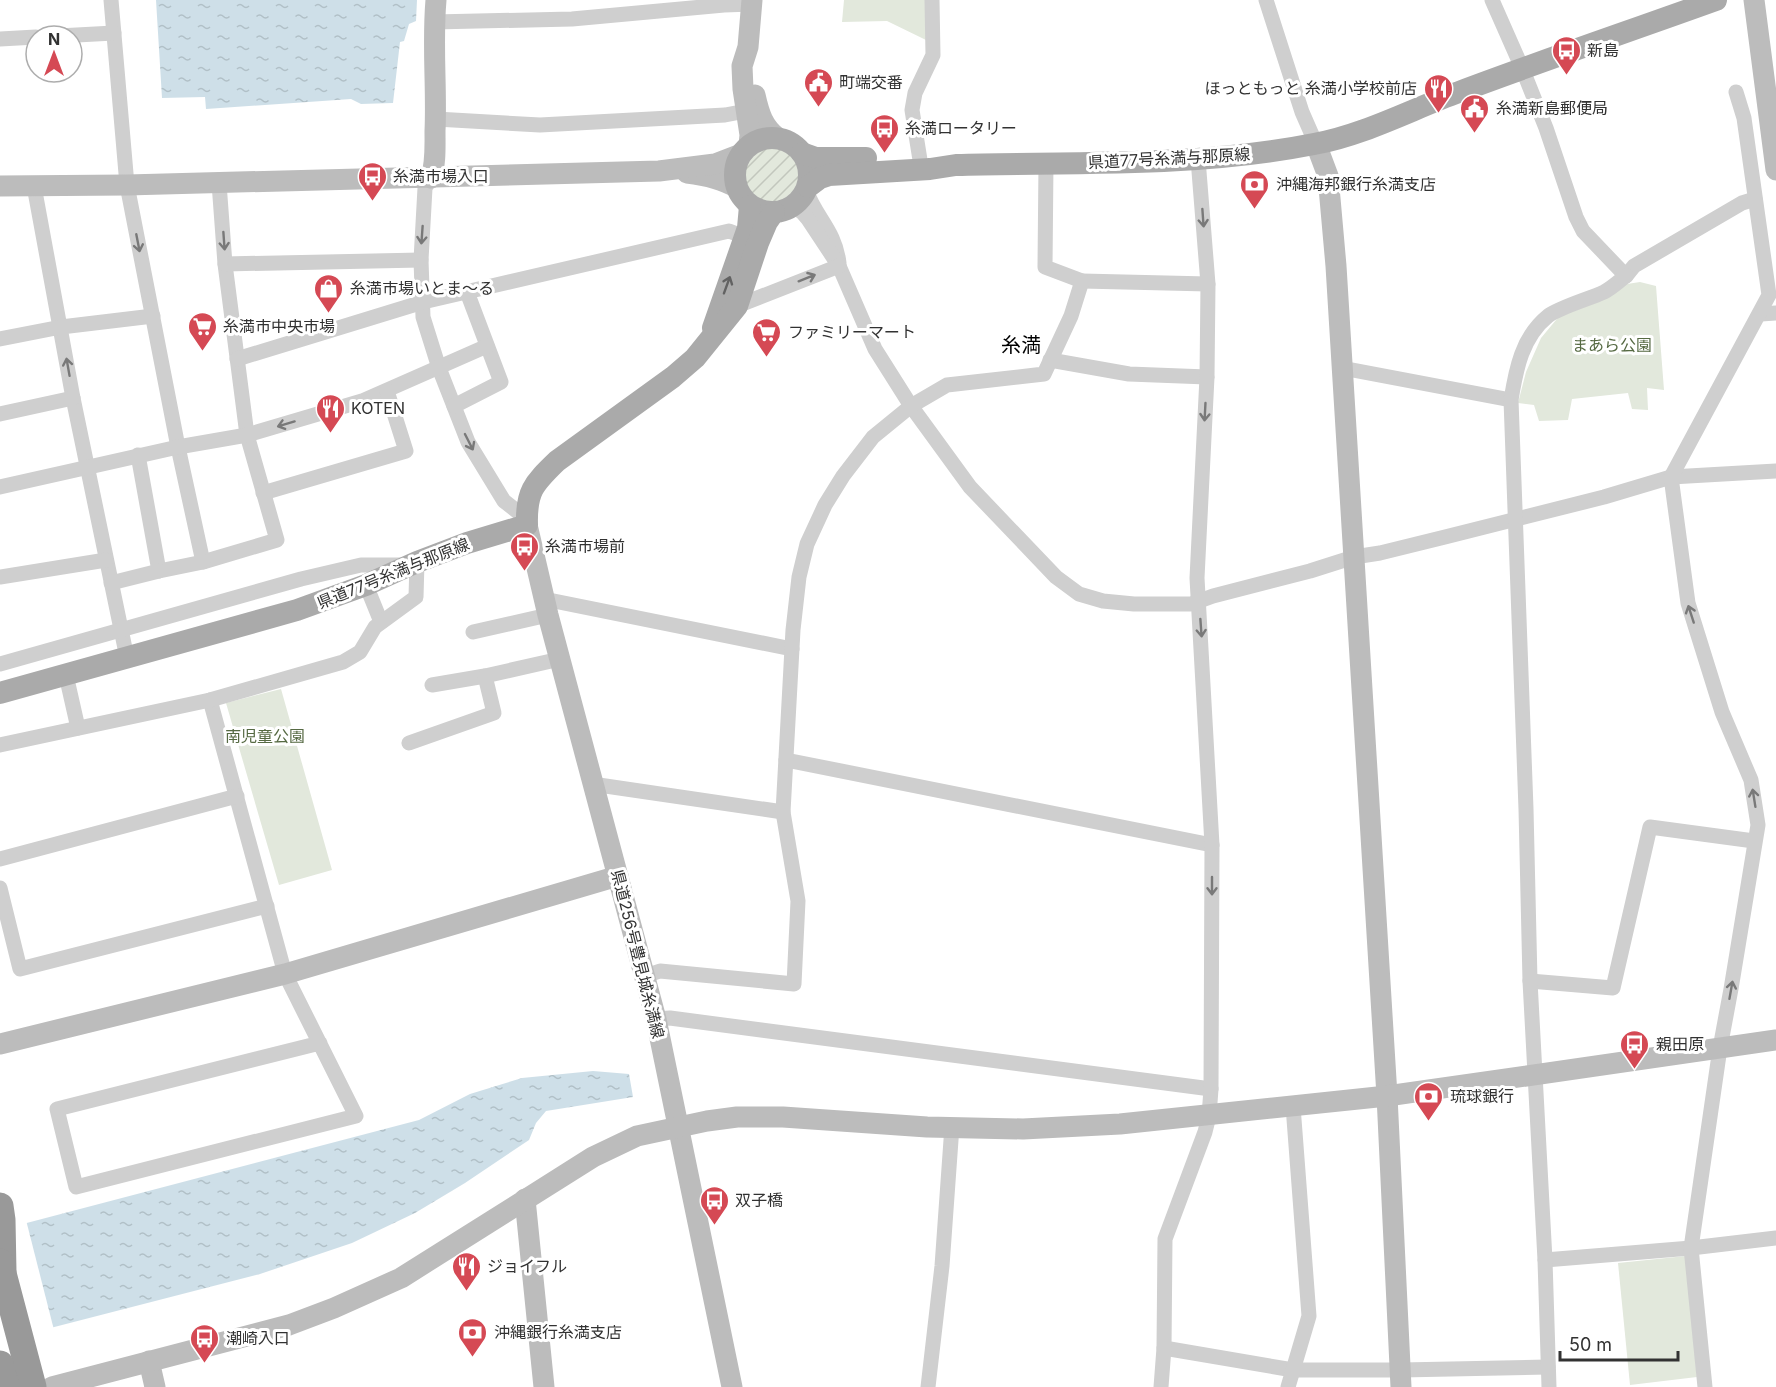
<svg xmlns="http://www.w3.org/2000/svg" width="1776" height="1387" viewBox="0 0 1776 1387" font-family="Inter,'Noto Sans JP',sans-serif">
	<defs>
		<pattern id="garden-furrows" width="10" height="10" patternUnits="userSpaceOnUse" patternTransform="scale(1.5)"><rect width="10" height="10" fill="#e2e8dc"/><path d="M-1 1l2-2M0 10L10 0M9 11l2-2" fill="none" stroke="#c2c7bd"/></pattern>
		<pattern id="water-ripples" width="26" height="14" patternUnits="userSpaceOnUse" patternTransform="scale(1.5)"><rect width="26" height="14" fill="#cedfe8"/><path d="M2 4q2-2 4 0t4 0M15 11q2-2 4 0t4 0" fill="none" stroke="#b1c0c7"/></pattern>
	</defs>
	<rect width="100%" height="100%" fill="#fff"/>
	<g fill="#e2e8dc">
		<path d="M844,0H926V40L887,21L842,22Z"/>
		<path d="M1640,282L1656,286L1664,390L1647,388L1648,410L1632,409L1628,393L1572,399L1568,420L1539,421L1534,405L1518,403L1526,372L1541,338L1561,314L1627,284Z"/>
		<path d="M281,689L332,870L279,885L226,703Z"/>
		<path d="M1686,1256L1697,1377L1630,1385L1618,1263Z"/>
	</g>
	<circle fill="url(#garden-furrows)" cx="772" cy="175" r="31"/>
	<g fill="url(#water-ripples)">
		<path d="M156,0H417L416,21L409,24L404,41L400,42L393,103L361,104L351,99L206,109L205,97L162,98Z"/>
		<path d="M593,1071L629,1074L633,1097L546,1111L536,1123L529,1140L465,1183L415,1213L352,1243L260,1274L0,1341V1230L419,1120L470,1094L522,1078Z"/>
	</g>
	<path fill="#fff" d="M26,1220L54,1330L0,1344V1227Z"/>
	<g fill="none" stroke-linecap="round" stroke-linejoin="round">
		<g stroke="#cfcfcf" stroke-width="15">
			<path d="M111,0L127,185L178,447L203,562L277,540L247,435L225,264L219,183"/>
			<path d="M1266,0L1302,112L1316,144"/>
			<path d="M1492,0L1522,68L1546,128L1576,217L1583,231L1626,276L1634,266L1742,203L1755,199"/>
			<path d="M434,22L572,19L724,5L752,4"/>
			<path d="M58,36L114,33"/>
			<path d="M0,39L36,37"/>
			<path d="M436,119L540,125L725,115L746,111"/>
			<path d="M920,160L912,110L915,93L933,55L932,0"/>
			<path d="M431,178L425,188L421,260L423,317L439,368L468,442L504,501L527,519"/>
			<path d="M34,186L73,398L127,658"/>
			<path d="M806,190C816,218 835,230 839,263"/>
			<path d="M792,206L802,212L808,219L839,266L875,349L911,406L970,487L1056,577L1079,594L1103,601L1134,604H1191L1213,596L1310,571L1354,557L1380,553L1445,537L1604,497L1671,477L1776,471"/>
			<path d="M225,264L421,260"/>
			<path d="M1082,281L1208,284"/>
			<path d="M737,306L839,266"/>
			<path d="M1761,314L1776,313"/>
			<path d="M0,339L61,327L153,316"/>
			<path d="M237,359L423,302L729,231L745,237"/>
			<path d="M1050,360L1129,374L1207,377"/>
			<path d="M1342,368L1511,400"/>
			<path d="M454,406L501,382L467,292"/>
			<path d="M0,414L73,398"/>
			<path d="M138,455L159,571L203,562"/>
			<path d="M0,487L178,447L247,435L362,401L487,346"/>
			<path d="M263,493L406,451L387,391"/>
			<path d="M0,577L106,560"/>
			<path d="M111,583L159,571"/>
			<path d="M366,585L381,622"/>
			<path d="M544,599L792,649"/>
			<path d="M473,632L548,615"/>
			<path d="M0,664L301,579L361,565H401"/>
			<path d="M66,675L78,728"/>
			<path d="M432,685L485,676L560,659"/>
			<path d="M210,700L285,974L356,1116L76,1187L57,1109L320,1043"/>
			<path d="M409,743L494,713L485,676"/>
			<path d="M0,745L210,700L343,662L360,652L375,627L416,597L417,562"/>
			<path d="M786,760L1212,845"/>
			<path d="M592,784L783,812"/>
			<path d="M0,859L237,796"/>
			<path d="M0,888L20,969L267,906"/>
			<path d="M645,976L660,971L794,984L798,901L783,812L793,630L799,577L807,544L825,505L843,476L873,437L911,406L947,385L1044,374L1071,316L1082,281L1045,267L1046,163"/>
			<path d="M1530,981L1613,988L1650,827L1754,841"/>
			<path d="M656,1019L670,1018L1211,1089"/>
			<path d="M1545,1260L1691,1248L1776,1238"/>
			<path d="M1164,1348L1293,1370H1401L1548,1367"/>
			<path d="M928,1387L942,1266L952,1126"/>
			<path d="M1161,1387L1164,1348L1165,1239L1205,1132L1209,1116L1211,1089L1212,845L1197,578L1207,377L1208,284L1198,159"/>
			<path d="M1288,1387L1309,1316L1293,1106"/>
			<path d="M1549,1387L1545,1260L1530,981L1526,809L1511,400C1516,369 1522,337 1548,316C1560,307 1589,299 1604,292C1612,288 1619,281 1626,276"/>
			<path d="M1705,1387L1691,1248L1720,1048L1731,989L1758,825L1751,780L1722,712L1688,603L1671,477L1769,295L1744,118L1736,92"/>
		</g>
		<g stroke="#bcbcbc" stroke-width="21">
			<path d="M1754,0L1776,170"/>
			<path d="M755,95C759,113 763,127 778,138"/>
			<path d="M1316,144L1328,176L1336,266L1387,1096L1401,1387"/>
			<path d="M749,145L750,135L743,89L742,66L748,47L752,0"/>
			<path d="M687,173C704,175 723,179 737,188"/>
			<path d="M431,178C436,163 435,147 435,131C437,88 432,44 436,0"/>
			<path d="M0,186L127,185L659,171L715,164L741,154"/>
			<path d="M527,525L548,615L656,1019L732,1387"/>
			<path d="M0,1044L285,974L618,876"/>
			<path d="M525,1199L544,1387"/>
			<path d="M149,1361L155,1387"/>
			<path d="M52,1387L289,1325L334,1308L401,1278L593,1157L637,1136L707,1121L737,1117H783L927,1127L1023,1129L1120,1124L1387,1096L1776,1040"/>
		</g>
		<g stroke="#aaa" stroke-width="22">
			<circle cx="772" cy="175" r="37"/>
			<path d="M802,153L816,158H866"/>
			<path d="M808,187L820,178L829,175L930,169L956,165C1074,162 1198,167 1314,144C1364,135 1412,109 1459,92C1544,60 1630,31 1716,0"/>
			<path d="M713,328L748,228L750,206"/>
			<path d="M0,693L297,610L366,585L417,562L467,543L527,525C526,492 533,484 557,461L673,377L695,358L737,306L758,243L767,222L774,212"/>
		</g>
		<g stroke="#999" stroke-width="27">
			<path d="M0,1206L2,1220L3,1272"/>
			<path d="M0,1262L33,1387"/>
			<path d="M0,1364L6,1387"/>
		</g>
	</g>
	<defs><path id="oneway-shaft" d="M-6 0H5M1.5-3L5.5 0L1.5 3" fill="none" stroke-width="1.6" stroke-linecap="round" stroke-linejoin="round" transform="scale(1.5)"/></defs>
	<g stroke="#797979">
		<use href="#oneway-shaft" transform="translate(1203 218) rotate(86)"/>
		<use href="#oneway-shaft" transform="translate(422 235) rotate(94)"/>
		<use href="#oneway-shaft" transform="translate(224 241) rotate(86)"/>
		<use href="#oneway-shaft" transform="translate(138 243) rotate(79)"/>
		<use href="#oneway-shaft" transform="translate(807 278) rotate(-22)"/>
		<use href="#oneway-shaft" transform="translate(68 367) rotate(-100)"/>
		<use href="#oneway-shaft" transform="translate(1205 412) rotate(93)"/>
		<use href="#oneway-shaft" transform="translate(286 424) rotate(163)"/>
		<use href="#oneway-shaft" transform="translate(469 442) rotate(63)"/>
		<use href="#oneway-shaft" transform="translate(1691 614) rotate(-108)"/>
		<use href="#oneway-shaft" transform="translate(1201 628) rotate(86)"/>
		<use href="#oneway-shaft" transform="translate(1754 798) rotate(-99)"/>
		<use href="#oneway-shaft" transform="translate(1212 886) rotate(90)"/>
		<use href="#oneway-shaft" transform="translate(1731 990) rotate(-80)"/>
	</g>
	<use stroke="#626262" href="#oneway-shaft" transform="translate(727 285) rotate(-70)"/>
	<defs>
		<symbol id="bus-pin" viewBox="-11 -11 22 30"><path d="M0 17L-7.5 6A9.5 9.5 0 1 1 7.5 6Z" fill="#d54954" stroke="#fff"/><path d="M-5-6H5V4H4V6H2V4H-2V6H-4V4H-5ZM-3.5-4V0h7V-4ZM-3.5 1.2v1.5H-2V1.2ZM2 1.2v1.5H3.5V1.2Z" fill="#fff"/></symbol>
		<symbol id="civic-pin" viewBox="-11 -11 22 30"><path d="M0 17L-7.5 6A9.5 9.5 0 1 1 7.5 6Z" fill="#d54954" stroke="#fff"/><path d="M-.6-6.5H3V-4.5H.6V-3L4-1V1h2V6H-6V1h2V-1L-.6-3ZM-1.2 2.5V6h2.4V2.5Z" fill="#fff"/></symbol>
		<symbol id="restaurant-pin" viewBox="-11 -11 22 30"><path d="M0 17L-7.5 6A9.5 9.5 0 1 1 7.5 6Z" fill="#d54954" stroke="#fff"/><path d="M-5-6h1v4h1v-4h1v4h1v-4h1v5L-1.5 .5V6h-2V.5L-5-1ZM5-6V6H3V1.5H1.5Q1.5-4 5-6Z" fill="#fff"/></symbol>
		<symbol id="bank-pin" viewBox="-11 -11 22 30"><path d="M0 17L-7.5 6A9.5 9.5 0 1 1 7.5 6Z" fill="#d54954" stroke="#fff"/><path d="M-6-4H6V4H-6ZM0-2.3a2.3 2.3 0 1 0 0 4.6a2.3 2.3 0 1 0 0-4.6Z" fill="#fff"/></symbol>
		<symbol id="shop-pin" viewBox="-11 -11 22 30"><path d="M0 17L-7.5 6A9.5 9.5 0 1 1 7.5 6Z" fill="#d54954" stroke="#fff"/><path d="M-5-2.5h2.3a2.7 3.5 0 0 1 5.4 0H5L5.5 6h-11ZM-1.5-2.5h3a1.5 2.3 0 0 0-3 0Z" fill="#fff"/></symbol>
		<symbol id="supermarket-pin" viewBox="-11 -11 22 30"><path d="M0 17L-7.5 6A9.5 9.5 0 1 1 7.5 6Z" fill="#d54954" stroke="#fff"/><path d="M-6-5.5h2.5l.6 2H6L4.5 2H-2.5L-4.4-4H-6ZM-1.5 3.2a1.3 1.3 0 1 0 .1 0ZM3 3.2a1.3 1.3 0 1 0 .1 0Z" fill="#fff"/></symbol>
	</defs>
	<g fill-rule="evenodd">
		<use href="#bus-pin" x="1550" y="34" width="33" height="45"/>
		<use href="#civic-pin" x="802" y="66" width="33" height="45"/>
		<use href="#restaurant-pin" x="1422" y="72" width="33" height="45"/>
		<use href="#civic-pin" x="1458" y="92" width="33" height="45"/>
		<use href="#bus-pin" x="868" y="112" width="33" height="45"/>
		<use href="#bus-pin" x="356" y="160" width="33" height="45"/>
		<use href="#bank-pin" x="1238" y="168" width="33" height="45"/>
		<use href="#shop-pin" x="312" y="272" width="33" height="45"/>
		<use href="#supermarket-pin" x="186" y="310" width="33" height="45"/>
		<use href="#supermarket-pin" x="750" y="316" width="33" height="45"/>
		<use href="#restaurant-pin" x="314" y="392" width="33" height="45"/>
		<use href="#bus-pin" x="508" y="530" width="33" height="45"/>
		<use href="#bus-pin" x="1618" y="1028" width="33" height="45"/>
		<use href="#bank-pin" x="1412" y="1080" width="33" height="45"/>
		<use href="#bus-pin" x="698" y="1184" width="33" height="45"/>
		<use href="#restaurant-pin" x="450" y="1250" width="33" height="45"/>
		<use href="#bank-pin" x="456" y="1316" width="33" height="45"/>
		<use href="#bus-pin" x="188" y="1322" width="33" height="45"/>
	</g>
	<g text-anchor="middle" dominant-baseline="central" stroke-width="6" stroke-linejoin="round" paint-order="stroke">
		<g font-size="16" fill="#323232" stroke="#fff" text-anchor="start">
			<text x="1587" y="50">新島</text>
			<text x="839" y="82">町端交番</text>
			<text x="1417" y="88" text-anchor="end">ほっともっと 糸満小学校前店</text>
			<text x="1496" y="108">糸満新島郵便局</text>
			<text x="905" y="128">糸満ロータリー</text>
			<text x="393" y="176">糸満市場入口</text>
			<text x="1276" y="184">沖縄海邦銀行糸満支店</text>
			<text x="350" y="288">糸満市場いとま～る</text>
			<text x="223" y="326">糸満市中央市場</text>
			<text x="788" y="332">ファミリーマート</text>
			<text x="351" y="408">KOTEN</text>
			<text x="545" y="546">糸満市場前</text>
			<text x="1656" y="1044">親田原</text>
			<text x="1450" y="1096">琉球銀行</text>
			<text x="735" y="1200">双子橋</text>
			<text x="487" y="1266">ジョイフル</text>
			<text x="494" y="1332">沖縄銀行糸満支店</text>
			<text x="226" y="1338">潮崎入口</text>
		</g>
		<g font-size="16" fill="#323232" stroke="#fff">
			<text transform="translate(1169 158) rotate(-3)">県道77号糸満与那原線</text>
			<text transform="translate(393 573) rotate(-22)">県道77号糸満与那原線</text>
			<text transform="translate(638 954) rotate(76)">県道256号豊見城糸満線</text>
		</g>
		<g font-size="16" fill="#566a43" stroke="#fff">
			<text x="1612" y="345">まあら公園</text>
			<text x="265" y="736">南児童公園</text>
		</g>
		<g font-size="20" fill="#000" stroke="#fff">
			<text x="1021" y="345">糸満</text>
		</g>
	</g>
	<g transform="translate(54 54)"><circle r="28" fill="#ffffff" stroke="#adadad" stroke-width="1.5"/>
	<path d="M0-4.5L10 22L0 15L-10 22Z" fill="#d54954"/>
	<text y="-9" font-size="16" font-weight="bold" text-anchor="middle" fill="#323232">N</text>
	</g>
	<path d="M1560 1351v9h118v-9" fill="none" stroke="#323232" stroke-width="3"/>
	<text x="1569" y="1351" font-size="18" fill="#323232" stroke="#ffffff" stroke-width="4.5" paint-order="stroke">50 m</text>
</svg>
